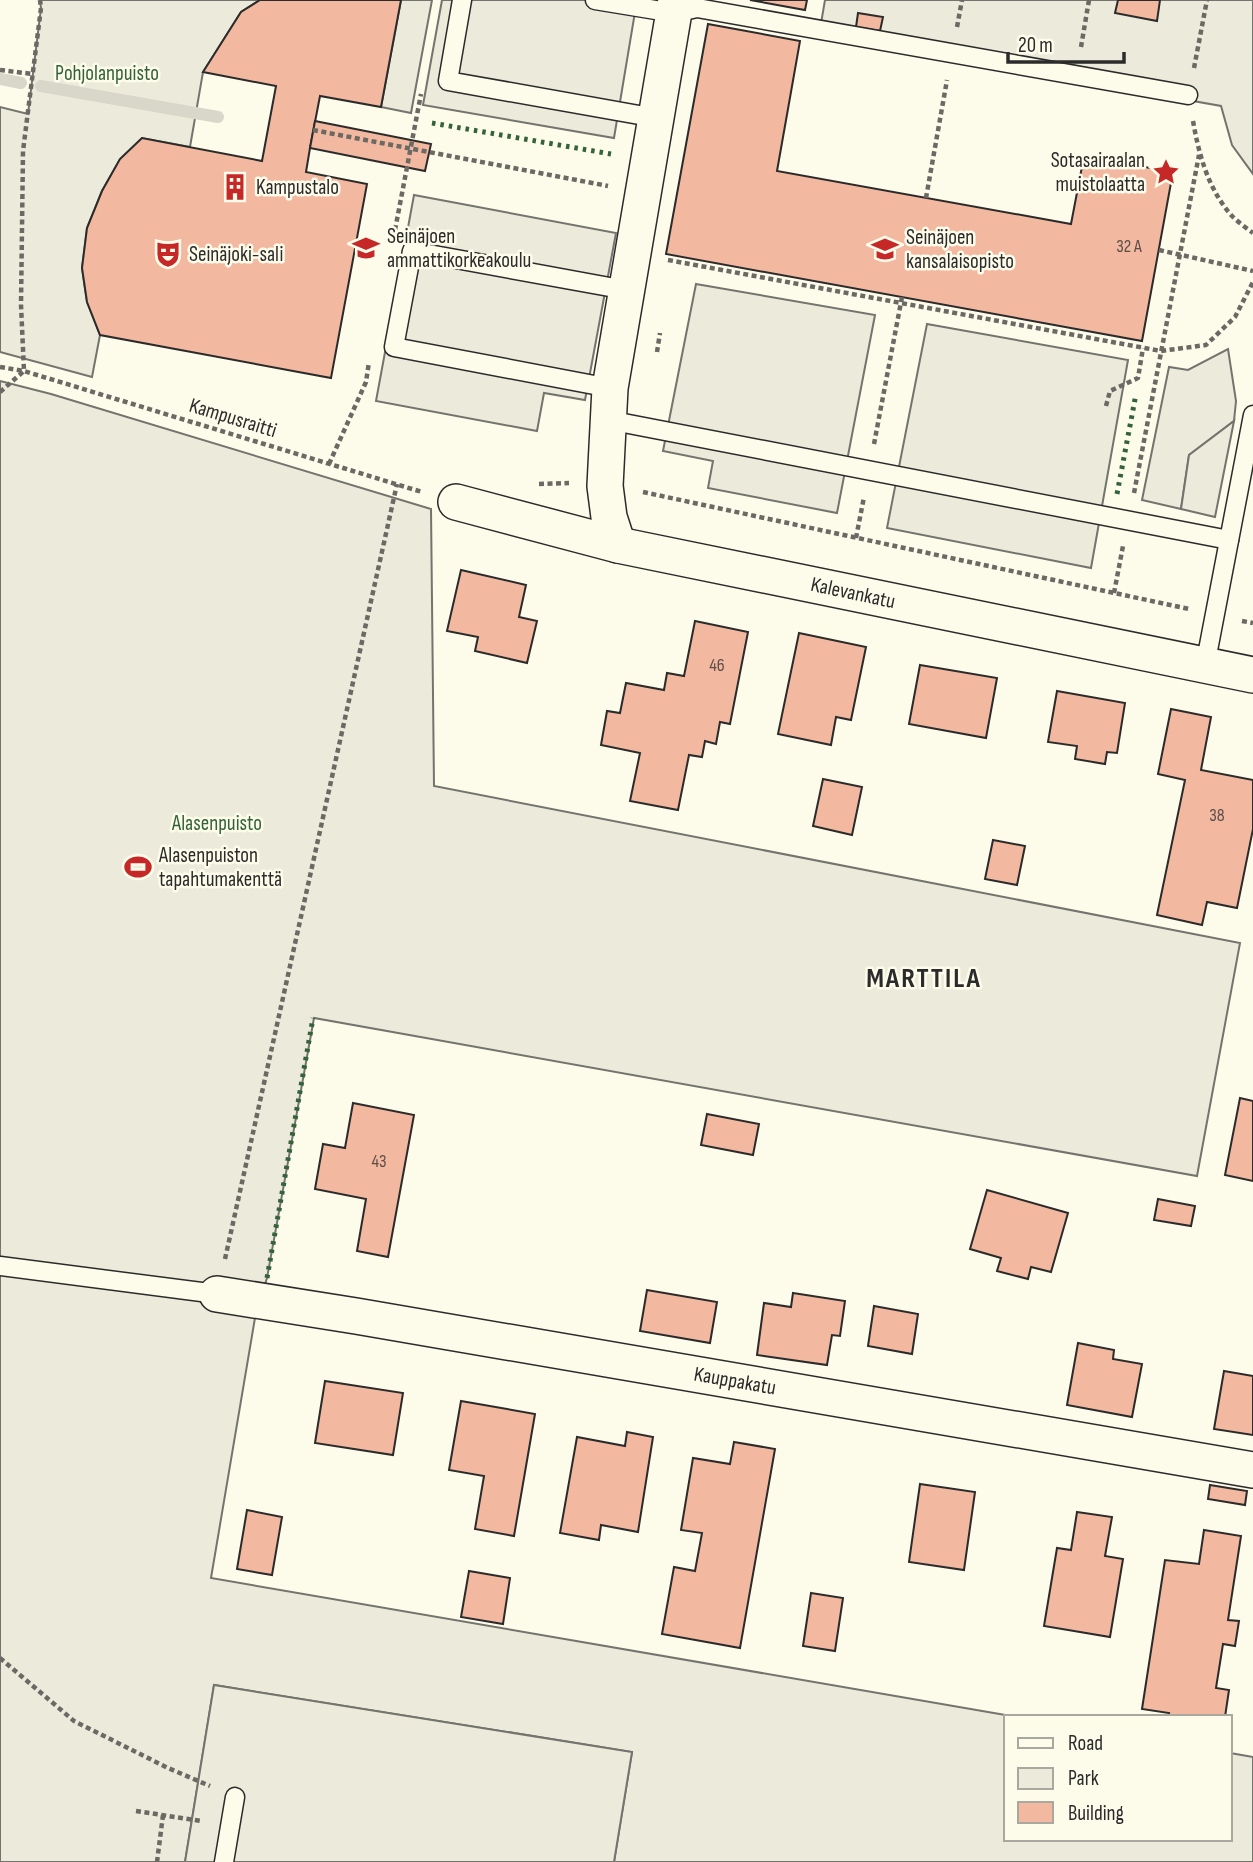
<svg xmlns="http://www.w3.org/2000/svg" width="1253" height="1862" viewBox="0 0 1253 1862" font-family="'Sofia Sans Condensed',sans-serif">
	<rect width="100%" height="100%" fill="#fdfbea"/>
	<g fill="#ecebdb" stroke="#74746e" stroke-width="2">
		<path d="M40,0H260L241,12L203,72L190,147L142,138L120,159L102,191L87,228L82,268L87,302L100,335L92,377L0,352V107L28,114L41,8Z"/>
		<path d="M401,0H432L411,113L381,107Z"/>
		<path d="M825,0H1253V174L1232,145L1221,106L819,35Z"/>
		<path d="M1228,349L1236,401L1234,421L1189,455L1181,509L1142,500L1169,367L1188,370Z"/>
		<path d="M0,381L51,394L431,509L434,786L1240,943L1197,1176L314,1018L267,1278L256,1312L211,1578L1017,1717H1006V1839H1230V1753L1253,1757V1862H614L632,1752L214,1685L185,1862H0Z"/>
	</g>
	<g fill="#eceadb" stroke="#74746e" stroke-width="2">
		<path d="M442,0H637L614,138L423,105Z"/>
		<path d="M414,195L616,233L585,400L544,393L537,431L376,401Z"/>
		<path d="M696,284L875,315L837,513L708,488L713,461L663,451Z"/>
		<path d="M927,324L1128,360L1091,568L887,528Z"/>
		<path d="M1234,421L1215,517L1181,509L1189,455Z"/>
		<path d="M214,1685L632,1752L614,1862H185Z"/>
	</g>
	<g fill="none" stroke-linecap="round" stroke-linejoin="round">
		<g stroke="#d8d7c9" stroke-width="12">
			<path d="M0,79L21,83"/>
			<path d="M41,86L218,117"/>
		</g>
	</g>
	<g fill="#f2b8a0" stroke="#2b2b2b" stroke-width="2">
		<path d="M260,0H401L381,107L320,96L310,148L306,172L367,184L331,378L100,335L87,302L82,268L87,228L102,191L120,159L142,138L262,161L276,86L203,72L241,12Z"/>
		<path d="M750,0H807L805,10Z"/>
		<path d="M1118,0H1160L1157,21L1115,13Z"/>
		<path d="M858,13L883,17L880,31L856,27Z"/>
		<path d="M708,24L800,41L777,171L1071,224L1084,156L1173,172L1142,341L666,254Z"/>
		<path d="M315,121L431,144L425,171L310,148Z"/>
		<path d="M461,570L526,585L519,617L537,621L527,663L475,651L478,637L447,631Z"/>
		<path d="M695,621L748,632L730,724L720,722L716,744L705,741L702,757L689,755L678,810L630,801L640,753L601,745L607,711L620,713L626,683L664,690L667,673L684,676Z"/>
		<path d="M799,633L866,647L851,720L836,717L831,745L778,734Z"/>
		<path d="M920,665L997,678L986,738L909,724Z"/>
		<path d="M1057,691L1125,703L1117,753L1107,752L1105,764L1075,759L1077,746L1048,742Z"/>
		<path d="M1171,709L1211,717L1201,770L1253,780V829L1237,908L1207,902L1202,925L1157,915L1185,780L1158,774Z"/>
		<path d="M823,779L862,787L852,835L813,826Z"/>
		<path d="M993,840L1025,846L1017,885L985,879Z"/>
		<path d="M1240,1098L1253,1101V1181L1225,1175Z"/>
		<path d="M353,1103L414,1115L388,1257L357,1251L366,1199L315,1189L323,1144L345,1148Z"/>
		<path d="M707,1114L759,1124L753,1155L701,1145Z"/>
		<path d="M987,1190L1068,1213L1051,1272L1031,1267L1028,1279L997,1271L1001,1258L970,1249Z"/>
		<path d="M1158,1199L1195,1206L1191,1226L1154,1220Z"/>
		<path d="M647,1290L717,1302L710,1343L640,1331Z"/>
		<path d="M793,1293L845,1301L840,1336L832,1335L827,1365L757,1355L764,1303L791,1307Z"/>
		<path d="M874,1306L918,1314L912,1354L868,1346Z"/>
		<path d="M1078,1343L1114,1350L1113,1359L1142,1364L1132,1417L1067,1405Z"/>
		<path d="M1224,1371L1253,1376V1435L1214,1429Z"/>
		<path d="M325,1381L403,1393L393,1455L315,1443Z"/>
		<path d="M461,1401L535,1414L514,1536L475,1529L484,1476L449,1470Z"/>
		<path d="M627,1432L653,1437L638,1532L601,1525L599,1540L560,1533L577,1437L625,1446Z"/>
		<path d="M734,1442L775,1449L740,1648L662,1634L674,1567L695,1571L702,1533L681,1530L693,1458L730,1464Z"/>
		<path d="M920,1484L975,1492L964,1570L909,1562Z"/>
		<path d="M1210,1485L1247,1491L1245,1505L1208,1499Z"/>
		<path d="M247,1510L282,1517L272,1575L237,1569Z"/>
		<path d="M1077,1512L1112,1517L1105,1556L1123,1559L1110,1637L1044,1626L1057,1548L1071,1550Z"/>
		<path d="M1204,1530L1241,1536L1228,1620L1239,1621L1235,1646L1223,1644L1216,1688L1229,1690L1225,1717H1168L1169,1713L1142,1709L1165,1560L1199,1564Z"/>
		<path d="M469,1571L510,1578L503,1624L461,1617Z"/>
		<path d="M811,1593L843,1598L835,1651L803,1646Z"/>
	</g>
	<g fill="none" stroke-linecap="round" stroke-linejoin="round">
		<defs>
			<g id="service">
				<path d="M462,0L448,81L656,118"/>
				<path d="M595,0L674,13L697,8L1188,95"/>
				<path d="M610,388L394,347L412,251L626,290"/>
				<path d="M608,420L1229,540"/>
				<path d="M1205,666L1253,415"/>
				<path d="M0,1266L217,1294"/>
				<path d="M224,1862L235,1797"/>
			</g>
			<g id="minor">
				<path d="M456,502L618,545L1253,675"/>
				<path d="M618,545L609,517L605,486L610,388L676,0"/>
				<path d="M217,1294L356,1316L1253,1470"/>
			</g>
		</defs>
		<use href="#service" stroke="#2b2b2b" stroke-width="21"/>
		<use href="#minor" stroke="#2b2b2b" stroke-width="38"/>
		<g stroke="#6a6964" stroke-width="4.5" stroke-dasharray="5 3.5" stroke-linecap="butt">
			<path d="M957,27L962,0"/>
			<path d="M1081,47L1089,0"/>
			<path d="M1194,68L1207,0"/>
			<path d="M0,70L33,74"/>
			<path d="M1193,121C1199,155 1208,189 1232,216C1238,222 1246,228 1253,233"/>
			<path d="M313,130L608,186"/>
			<path d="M926,198L947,80"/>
			<path d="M395,230L421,94"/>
			<path d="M1159,250L1253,271"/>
			<path d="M668,260L1161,351L1206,345L1235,317L1253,282"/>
			<path d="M657,352L660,333"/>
			<path d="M0,367L24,371L422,492"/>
			<path d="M0,392L24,371L21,305L23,151L41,8L40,0"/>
			<path d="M1106,406L1110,391L1138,378L1143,348"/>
			<path d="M874,444L902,297"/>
			<path d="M329,464L366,382L369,362"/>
			<path d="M539,484L569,483"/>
			<path d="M643,492L1189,609"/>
			<path d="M1134,493L1199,155"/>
			<path d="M856,538L864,497"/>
			<path d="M1114,593L1123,546"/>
			<path d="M1242,621L1253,623"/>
			<path d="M225,1259L397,484"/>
			<path d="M0,1658L74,1721L168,1768L210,1786"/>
			<path d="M136,1811L201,1821"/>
			<path d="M157,1862L163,1815"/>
		</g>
		<use href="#service" stroke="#fdfbea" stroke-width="18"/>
		<use href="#minor" stroke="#fdfbea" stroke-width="35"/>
		<g stroke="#34623c" stroke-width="5" stroke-dasharray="3.5 5" stroke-linecap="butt">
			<path d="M432,123L611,154"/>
			<path d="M1117,494L1136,394"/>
			<path d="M267,1278L313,1018"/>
		</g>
	</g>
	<defs>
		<symbol id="sight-bare" viewBox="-9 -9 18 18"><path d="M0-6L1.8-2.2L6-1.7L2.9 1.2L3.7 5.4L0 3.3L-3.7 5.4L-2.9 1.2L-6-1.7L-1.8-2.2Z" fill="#c62828" stroke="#fdfbea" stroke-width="2.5" paint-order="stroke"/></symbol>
		<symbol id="building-bare" viewBox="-9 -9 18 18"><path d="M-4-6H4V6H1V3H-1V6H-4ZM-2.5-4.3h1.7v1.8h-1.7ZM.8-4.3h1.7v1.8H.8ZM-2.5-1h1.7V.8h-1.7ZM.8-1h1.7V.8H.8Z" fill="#c62828" stroke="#fdfbea" stroke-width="2.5" paint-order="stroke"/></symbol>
		<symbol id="university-bare" viewBox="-9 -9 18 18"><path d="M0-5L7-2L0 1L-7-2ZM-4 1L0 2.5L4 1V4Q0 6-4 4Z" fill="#c62828" stroke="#fdfbea" stroke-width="2.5" paint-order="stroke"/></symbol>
		<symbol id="theatre-bare" viewBox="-9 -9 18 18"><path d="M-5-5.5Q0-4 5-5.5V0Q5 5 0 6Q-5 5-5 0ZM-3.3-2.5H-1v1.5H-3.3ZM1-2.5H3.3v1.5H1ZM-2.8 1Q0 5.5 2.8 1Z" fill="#c62828" stroke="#fdfbea" stroke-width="2.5" paint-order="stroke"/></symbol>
		<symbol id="stadium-bare" viewBox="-9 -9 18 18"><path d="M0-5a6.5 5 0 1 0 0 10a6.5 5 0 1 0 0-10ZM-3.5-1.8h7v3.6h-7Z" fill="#c62828" stroke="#fdfbea" stroke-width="2.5" paint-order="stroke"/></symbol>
	</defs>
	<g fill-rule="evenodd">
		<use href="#sight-bare" x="1147" y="153" width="38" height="38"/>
		<use href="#building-bare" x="216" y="168" width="38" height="38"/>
		<use href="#university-bare" x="347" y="229" width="38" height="38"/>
		<use href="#university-bare" x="866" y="230" width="38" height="38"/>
		<use href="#theatre-bare" x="149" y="235" width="38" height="38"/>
		<use href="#stadium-bare" x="119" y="848" width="38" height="38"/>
	</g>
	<g text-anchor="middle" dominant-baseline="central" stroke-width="5" stroke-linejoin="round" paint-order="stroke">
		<g font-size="18" fill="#5d4e48">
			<text x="1129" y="246">32 A</text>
			<text x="717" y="665">46</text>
			<text x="1217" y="815">38</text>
			<text x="379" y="1161">43</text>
		</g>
		<g font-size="21" fill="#34623c" stroke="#fdfbea">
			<text x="107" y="73">Pohjolanpuisto</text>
			<text x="217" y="823">Alasenpuisto</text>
		</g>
		<g font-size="21" fill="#2b2b2b" stroke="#fdfbea" text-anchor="start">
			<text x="1145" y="160" text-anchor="end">Sotasairaalan<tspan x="1145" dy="24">muistolaatta</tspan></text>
			<text x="256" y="187">Kampustalo</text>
			<text x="387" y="236">Seinäjoen<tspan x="387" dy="24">ammattikorkeakoulu</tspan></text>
			<text x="906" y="237">Seinäjoen<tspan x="906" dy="24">kansalaisopisto</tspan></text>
			<text x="189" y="254">Seinäjoki-sali</text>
			<text x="159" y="855">Alasenpuiston<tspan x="159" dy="24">tapahtumakenttä</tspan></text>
		</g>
		<g font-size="21" fill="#2b2b2b" stroke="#fdfbea">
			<text transform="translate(233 418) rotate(17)">Kampusraitti</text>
			<text transform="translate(853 593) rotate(12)">Kalevankatu</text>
			<text transform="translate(735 1381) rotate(10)">Kauppakatu</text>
		</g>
		<g font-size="28" font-weight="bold" letter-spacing="2" fill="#2b2b2b" stroke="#fdfbea">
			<text x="924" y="978">MARTTILA</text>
		</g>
	</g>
	<rect x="1004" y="1715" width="228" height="126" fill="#fdfbea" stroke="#a9a89e" stroke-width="2"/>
	<rect x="1018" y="1738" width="35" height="10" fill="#fdfbea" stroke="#a9a89e" stroke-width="2"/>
	<text x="1068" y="1750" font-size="21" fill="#2b2b2b">Road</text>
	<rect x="1018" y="1768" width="35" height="21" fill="#ecebdb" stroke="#a9a89e" stroke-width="2"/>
	<text x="1068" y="1785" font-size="21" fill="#2b2b2b">Park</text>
	<rect x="1018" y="1802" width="35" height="21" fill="#f2b8a0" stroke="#a9a89e" stroke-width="2"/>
	<text x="1068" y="1820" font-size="21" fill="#2b2b2b">Building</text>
	<path d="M1008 52v10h116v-10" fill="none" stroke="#2b2b2b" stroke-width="3.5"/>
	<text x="1018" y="52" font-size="21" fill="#2b2b2b" stroke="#fdfbea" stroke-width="5" paint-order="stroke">20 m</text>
</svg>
